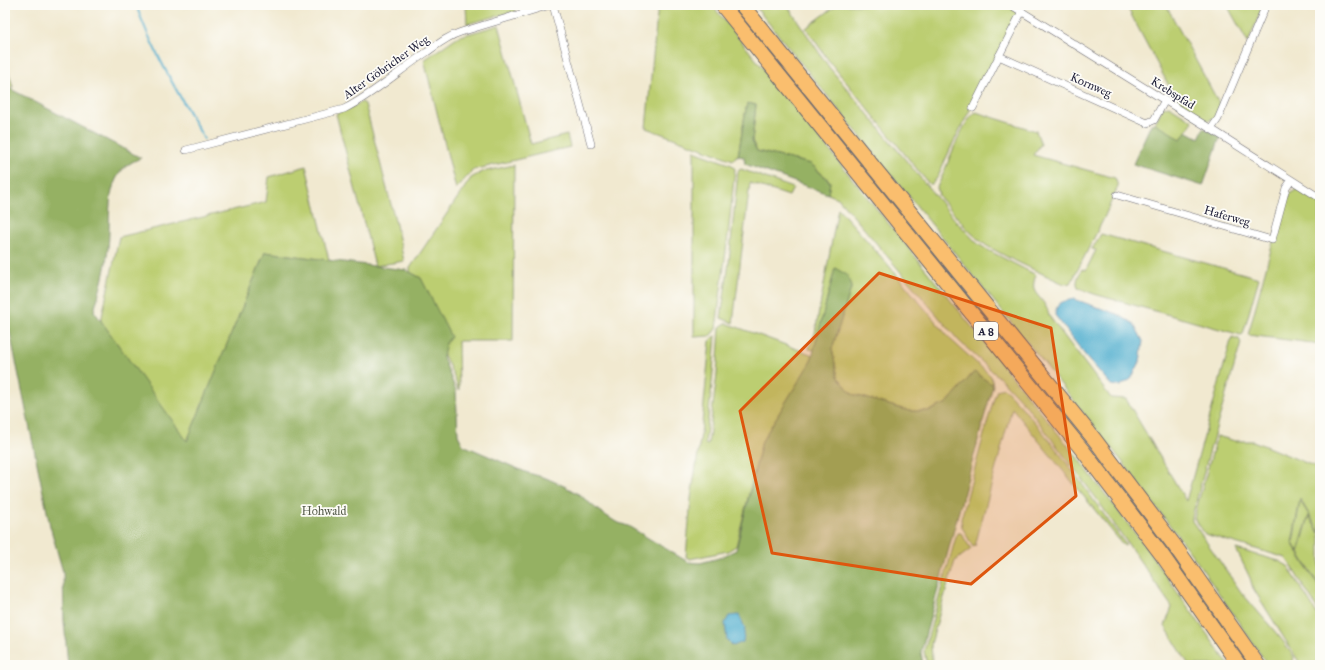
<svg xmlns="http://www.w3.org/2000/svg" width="1325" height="670" viewBox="0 0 1325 670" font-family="'IM FELL Great Primer',serif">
	<rect width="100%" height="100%" fill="#fdfcf7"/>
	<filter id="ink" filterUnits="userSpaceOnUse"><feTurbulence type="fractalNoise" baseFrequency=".025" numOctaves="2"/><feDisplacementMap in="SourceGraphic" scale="8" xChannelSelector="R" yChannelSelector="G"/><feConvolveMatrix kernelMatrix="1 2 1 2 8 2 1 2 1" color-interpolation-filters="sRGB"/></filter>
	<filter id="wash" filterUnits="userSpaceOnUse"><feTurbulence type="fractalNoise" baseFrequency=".012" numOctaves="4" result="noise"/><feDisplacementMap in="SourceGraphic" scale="16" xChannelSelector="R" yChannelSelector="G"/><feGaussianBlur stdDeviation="0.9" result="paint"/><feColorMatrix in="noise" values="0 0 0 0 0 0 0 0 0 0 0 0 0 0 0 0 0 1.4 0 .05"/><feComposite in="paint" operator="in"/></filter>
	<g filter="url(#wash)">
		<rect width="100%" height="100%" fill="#f1e9d0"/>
		<g fill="#bcce71" stroke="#6f7856">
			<path d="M466,5H514L516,11L467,24Z"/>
			<path d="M658,5H712L1073,452L1144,545L1229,665H1189L1165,626L1172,607L1096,498L1028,408L1002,380L959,341L838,198L828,194L830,181L811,164L757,151L752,141L756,105L747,103L738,156H736L733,160L646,128Z"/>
			<path d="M732,5H734C810,100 887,195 964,290C1064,412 1162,534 1249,665H1247C1162,538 1066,418 970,299C891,201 811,103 732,5Z"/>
			<path d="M754,5H787L829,67L956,221L977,243L986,249L1036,275C1029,294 1039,293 1046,307C1048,309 1048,313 1049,316L1111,398L1126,399L1186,501L1232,337L1239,339L1241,343L1211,446L1192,517V521L1241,592L1283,641L1294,657L1293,661L1295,664L1299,662L1253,588L1250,578L1236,549L1279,561L1288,566L1320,619V665H1268L1198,563L1124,464L1044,363Z"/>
			<path d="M837,5H1007L1017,11L1019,14L1010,32L953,143L937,178L932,184H929L829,61L806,28Z"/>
			<path d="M1126,5H1166L1221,107L1216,117L1206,122L1199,120L1180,107Z"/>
			<path d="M1227,5H1263L1248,43Z"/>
			<path d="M499,25L531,144L567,135L570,147L473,170L456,189L424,60L457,37Z"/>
			<path d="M5,68L8,70L13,87L5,86Z"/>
			<path d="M362,102L365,104L395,220L404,261L375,266L336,114Z"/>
			<path d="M1169,106L1193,121L1181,140L1155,123L1163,107Z"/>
			<path d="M976,112L1036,131L1041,144L1033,155L1115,178L1118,186L1104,218L1071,283L1064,284L1009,258L987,246L979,240L967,229L939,196L937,187C947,169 960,123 976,112Z"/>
			<path d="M694,151L732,165L735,169L729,227L716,329L710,336L694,337Z"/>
			<path d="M514,165L513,341H458L459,390H458L455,379L443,353L446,343L421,278L410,272V268L471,178L482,172Z"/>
			<path d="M306,166L329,260L265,252L187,442L101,321L119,237L266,202L269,177Z"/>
			<path d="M741,169L793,188L789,196L750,183L733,323L721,318L729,262L738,171Z"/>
			<path d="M1298,189L1320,203V344L1248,335L1270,253L1282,209L1285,207L1289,194Z"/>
			<path d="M838,208L890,267L951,340L991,376L993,385L974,372L947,403L929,411H909L852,394L838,377L832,349L852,285L835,269L814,350L809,349L815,333Z"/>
			<path d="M1101,234L1259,278L1243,334L1241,335L1094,294L1078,288C1075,281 1079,275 1082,269L1086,270L1096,250L1092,249Z"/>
			<path d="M726,323L813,355L811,361L762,441L736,546L728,551L690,559L686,557L691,498L701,434L710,341L716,335L711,395L705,444L708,445L717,374L720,327Z"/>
			<path d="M1004,388C1050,435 1087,492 1126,545L1124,546L1012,408L975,546L973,547L962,527L961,519L994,398L997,390Z"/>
			<path d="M1217,436L1235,441H1253L1316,467L1320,474V533L1300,499L1292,543L1320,589V613L1286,558L1205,534L1194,518L1199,499Z"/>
			<path d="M1300,501L1309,515L1298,552L1293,543Z"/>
			<path d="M1309,516L1320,535V587L1299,553Z"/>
			<path d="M957,533H961L971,549L955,561L942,604L931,644L932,658L934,665H927L924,651Z"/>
		</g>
		<g fill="#95b163" stroke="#5c6a4f">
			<path d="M5,86L141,158C101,172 112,215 108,248C106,270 100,290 94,311L187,441L265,252L406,270L421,278L451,337L446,343L443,357L456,391L458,435L463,445L509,465L528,473L546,478L564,486L580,495L599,511L616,522L628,526L688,562L700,563L719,558L736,550L762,441L811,361L835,268L847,275L852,285L832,349L838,377L852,394L909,411H929L947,403L974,372L993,385L921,652L923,665H68L64,621L63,572L50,526L9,328L5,322Z"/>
			<path d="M747,103L756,105L752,141L757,151L811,164L830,182L828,194L745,164L744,157L738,156Z"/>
			<path d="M1155,123L1181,139L1186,131L1199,138L1204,128L1220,137L1203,186L1133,164L1151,124Z"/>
		</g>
		<g fill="#51afcf" stroke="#3a6885">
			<path d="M1074,299L1117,314L1134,324L1143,341L1140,362L1131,379L1120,386L1111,385L1085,355L1055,315C1057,301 1062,302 1074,299Z"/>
			<path d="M739,615L745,628L743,642L733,646L727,640L725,623L729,616Z"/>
		</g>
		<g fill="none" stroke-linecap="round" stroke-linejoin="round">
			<path stroke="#51afcf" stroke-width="2" d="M136,5C153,52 180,96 204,139"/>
		</g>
	</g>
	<g filter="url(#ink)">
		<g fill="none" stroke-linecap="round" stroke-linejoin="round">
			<defs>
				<g id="street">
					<path d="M553,5L591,144"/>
					<path d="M1011,5L1211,129L1320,198"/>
					<path d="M1022,11L999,56L1147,123L1154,120L1165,100"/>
					<path d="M973,108L999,56"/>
					<path d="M1211,129L1218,119L1266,5"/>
					<path d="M186,150L344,109C372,95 400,70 427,52C438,44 448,36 461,32L550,5"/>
					<path d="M1117,195L1272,240L1286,188L1291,181"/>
				</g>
				<g id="highway">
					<path d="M722,5L1084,452L1162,555L1239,665"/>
					<path d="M742,5L1095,440L1175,546L1258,665"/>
				</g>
			</defs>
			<use href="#street" stroke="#6a686f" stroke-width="8"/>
			<use href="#highway" stroke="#6a686f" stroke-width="16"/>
			<use href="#street" stroke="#fff" stroke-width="7"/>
			<use href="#highway" stroke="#fabe6e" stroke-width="14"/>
		</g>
	</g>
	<path fill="#de560e" fill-opacity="0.2" stroke="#de560e" stroke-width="3" stroke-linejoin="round" d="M879,273L1051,328L1076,496L971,584L772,553L740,411Z"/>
	<g text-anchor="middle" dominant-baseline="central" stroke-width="3.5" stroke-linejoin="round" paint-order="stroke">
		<rect fill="#fdfcf7" stroke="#646373" stroke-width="1" x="974" y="322" width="24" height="18" rx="3"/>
		<g font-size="11" font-weight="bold" fill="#22223b">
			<text x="986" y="331">A 8</text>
		</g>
		<g font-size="12" fill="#22223b" stroke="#fdfcf7">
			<text transform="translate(386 67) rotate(-35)">Alter Göbricher Weg</text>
			<text transform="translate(1091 85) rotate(24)">Kornweg</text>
			<text transform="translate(1173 93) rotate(32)">Krebspfad</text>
			<text transform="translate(1227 216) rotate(16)">Haferweg</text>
		</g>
		<g font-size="12" fill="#585e4e" stroke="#fdfcf7">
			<text x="324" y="511">Hohwald</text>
		</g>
	</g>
	<rect width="1325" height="670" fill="none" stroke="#fdfcf7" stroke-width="20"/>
</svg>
